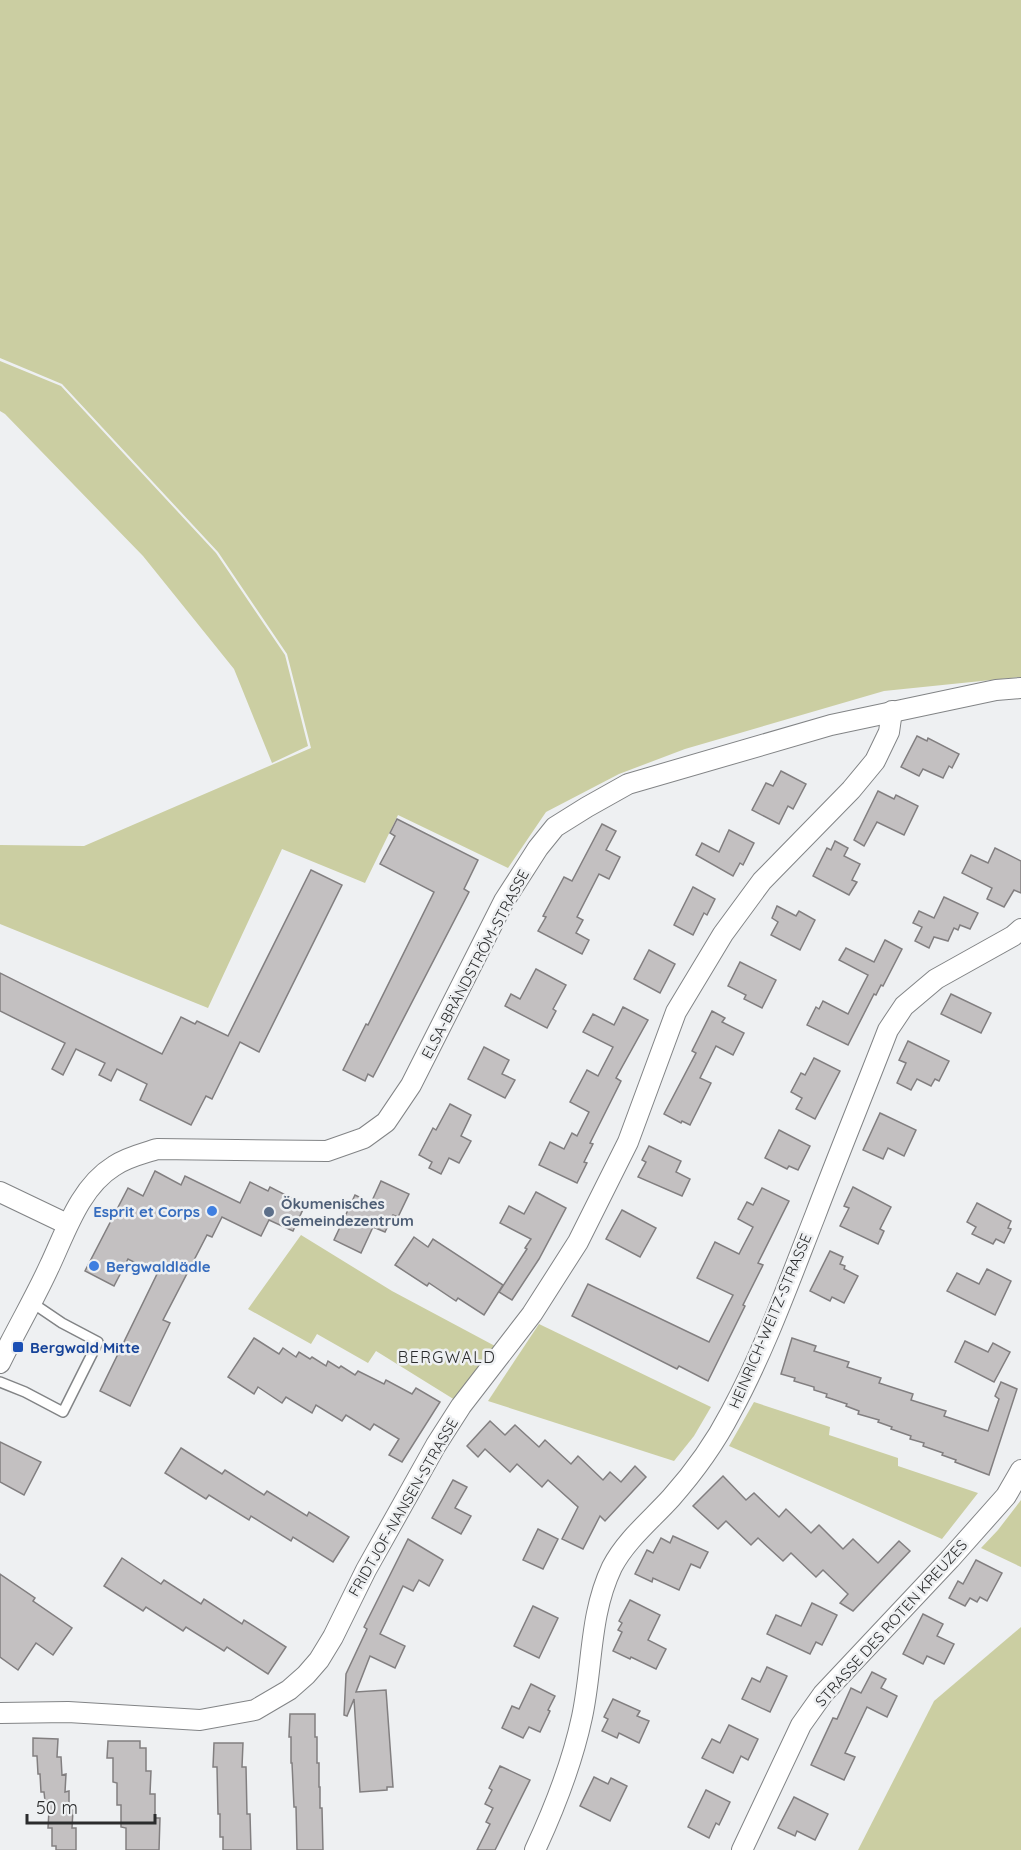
<svg xmlns="http://www.w3.org/2000/svg" width="1021" height="1850" viewBox="0 0 1021 1850" font-family="Quicksand,sans-serif">
	<rect width="100%" height="100%" fill="#eef0f2"/>
	<g fill="#cbcea2">
		<path d="M0,0H1021V677L884,691L685,749L619,774L546,812L508,868L398,815L365,883L282,849L208,1008L0,924V845L84,846L311,748L287,654L218,552L62,384L0,358Z"/>
		<path d="M0,361L61,386L216,553L285,655L308,746L272,763L234,669L143,556L5,414L0,411Z"/>
		<path d="M301,1235L392,1291L495,1346L455,1400L376,1351L368,1363L317,1334L311,1344L248,1309Z"/>
		<path d="M539,1324L711,1407L694,1436L674,1461L488,1401Z"/>
		<path d="M754,1402L830,1427L829,1435L898,1458V1466L978,1493L942,1539L729,1446Z"/>
		<path d="M1021,1500V1567L981,1548L998,1530Z"/>
		<path d="M1021,1627V1850H858L934,1701Z"/>
	</g>
	<g fill="#c3c0c1" stroke="#827f80" stroke-width="1.5">
		<path d="M917,736L927,741L928,738L959,754L952,768L949,766L943,778L923,769L919,776L901,767Z"/>
		<path d="M781,771L806,784L793,809L788,806L779,824L752,810L766,783L773,786Z"/>
		<path d="M878,791L894,799L896,795L918,806L904,835L877,822L864,846L854,840Z"/>
		<path d="M397,819L478,860L464,889L469,892L382,1060L373,1077L368,1074L365,1081L343,1070L366,1024L368,1025L434,892L380,864L395,836L390,833Z"/>
		<path d="M602,824L616,831L606,850L620,857L609,879L599,874L577,917L583,920L576,933L589,940L582,954L538,931L546,917L543,916L564,877L572,881Z"/>
		<path d="M729,830L754,843L743,865L740,863L733,876L696,855L702,843L719,852Z"/>
		<path d="M835,841L848,848L844,856L860,864L852,880L857,882L849,895L813,876L827,848L831,850Z"/>
		<path d="M995,848L1021,861V893L1014,890L1004,907L987,899L992,888L962,873L971,855L988,863Z"/>
		<path d="M311,870L342,885L259,1052L240,1042L212,1099L206,1096L191,1125L140,1100L147,1084L117,1069L111,1081L99,1075L105,1063L76,1049L63,1075L52,1069L65,1043L0,1011V973L162,1054L181,1017L195,1024L197,1021L228,1036Z"/>
		<path d="M693,887L715,899L707,915L704,913L693,935L674,925Z"/>
		<path d="M944,897L978,913L970,929L960,925L958,930L954,928L948,941L934,937L929,948L915,941L922,927L913,923L919,911L934,918Z"/>
		<path d="M777,906L796,916L799,911L815,920L800,950L771,935L778,922L772,918Z"/>
		<path d="M885,940L902,949L883,986L881,985L876,995L874,994L848,1045L807,1025L816,1007L819,1009L823,1001L848,1014L868,975L839,960L846,948L874,962Z"/>
		<path d="M649,950L675,964L660,993L634,979Z"/>
		<path d="M740,962L776,980L762,1008L744,999L746,995L728,986Z"/>
		<path d="M536,969L566,985L553,1009L556,1011L547,1028L505,1006L511,994L520,999Z"/>
		<path d="M951,994L991,1013L981,1033L941,1014Z"/>
		<path d="M623,1007L648,1020L616,1078L621,1081L590,1143L593,1144L584,1162L587,1163L577,1183L539,1165L550,1142L564,1149L572,1133L577,1136L589,1112L570,1102L587,1070L598,1076L613,1047L583,1032L593,1014L614,1025Z"/>
		<path d="M712,1011L725,1018L722,1022L744,1033L733,1055L716,1046L700,1078L711,1083L690,1125L682,1121L681,1123L664,1114L696,1053L692,1051Z"/>
		<path d="M908,1041L949,1061L939,1081L935,1079L931,1086L917,1079L911,1090L897,1083L906,1063L899,1060Z"/>
		<path d="M484,1047L509,1060L502,1074L515,1080L505,1098L468,1079Z"/>
		<path d="M814,1058L840,1071L815,1119L796,1109L802,1098L791,1092L801,1073L805,1075Z"/>
		<path d="M450,1104L471,1115L461,1136L471,1141L459,1163L449,1158L441,1174L429,1168L432,1162L419,1155L433,1128L436,1130Z"/>
		<path d="M880,1113L916,1130L904,1156L888,1148L883,1159L863,1150Z"/>
		<path d="M779,1130L810,1146L798,1170L789,1166L787,1169L765,1158Z"/>
		<path d="M649,1146L681,1161L676,1172L690,1179L682,1196L638,1177L646,1162L642,1160Z"/>
		<path d="M155,1171L181,1185L185,1176L240,1203L250,1182L268,1191L270,1187L305,1205L293,1231L269,1220L261,1236L222,1217L212,1237L207,1235L163,1320L170,1323L130,1406L100,1391L157,1274L128,1259L114,1286L85,1271L128,1188L143,1196Z"/>
		<path d="M381,1181L409,1194L398,1217L393,1215L385,1232L373,1227L361,1253L334,1240L355,1195L371,1203Z"/>
		<path d="M853,1187L891,1207L880,1229L884,1231L878,1244L840,1226L849,1208L844,1206Z"/>
		<path d="M762,1188L789,1201L758,1263L763,1265L743,1305L745,1306L708,1381L679,1366L677,1369L572,1316L588,1284L709,1342L733,1295L697,1278L715,1242L739,1254L753,1227L738,1219L747,1202L753,1205Z"/>
		<path d="M536,1192L566,1208L539,1259L512,1300L499,1292L527,1249L525,1248L531,1239L500,1223L509,1206L524,1214Z"/>
		<path d="M977,1203L1011,1221L1008,1228L1011,1229L1004,1243L996,1239L993,1244L972,1234L976,1227L967,1222Z"/>
		<path d="M622,1210L656,1228L640,1257L606,1239Z"/>
		<path d="M414,1237L428,1247L433,1239L503,1285L484,1315L458,1298L456,1301L429,1283L427,1286L395,1265Z"/>
		<path d="M830,1251L843,1257L840,1264L845,1266L844,1269L858,1276L844,1303L832,1297L830,1301L810,1291Z"/>
		<path d="M987,1269L1011,1281L995,1315L947,1291L957,1273L979,1284Z"/>
		<path d="M254,1338L279,1354L283,1348L296,1357L299,1352L310,1359L312,1357L326,1366L328,1361L339,1368L341,1366L355,1375L358,1371L384,1384L386,1380L412,1394L416,1388L440,1402L402,1462L389,1455L399,1439L374,1424L370,1430L346,1415L342,1421L316,1405L312,1413L286,1397L282,1403L258,1387L254,1394L228,1377Z"/>
		<path d="M792,1338L816,1346L814,1351L849,1362L847,1367L881,1378L879,1383L913,1394L911,1400L946,1411L944,1416L988,1431L999,1399L995,1396L1001,1382L1017,1389L989,1475L955,1462L956,1460L942,1455L943,1453L923,1446L924,1443L910,1439L911,1436L891,1429L892,1427L878,1422L879,1420L858,1414L859,1411L846,1406L847,1404L826,1397L827,1394L814,1390V1387L794,1381L795,1378L781,1374Z"/>
		<path d="M965,1341L988,1352L993,1343L1010,1352L994,1382L955,1362Z"/>
		<path d="M490,1421L505,1435L515,1425L539,1447L545,1440L571,1464L578,1456L603,1480L610,1472L621,1482L635,1466L646,1477L605,1521L600,1516L583,1549L562,1539L578,1507L548,1480L542,1487L517,1464L510,1472L485,1449L478,1457L467,1446Z"/>
		<path d="M0,1442L41,1462L24,1495L0,1482Z"/>
		<path d="M181,1448L222,1474L225,1470L264,1495L267,1491L307,1516L309,1512L349,1537L333,1562L293,1537L291,1541L251,1516L249,1520L209,1495L206,1499L165,1473Z"/>
		<path d="M723,1476L746,1500L754,1493L779,1517L786,1509L811,1533L819,1525L843,1549L853,1539L878,1563L899,1541L910,1551L853,1611L840,1603L848,1594L823,1570L816,1577L791,1553L783,1561L758,1538L751,1545L726,1521L718,1529L693,1506Z"/>
		<path d="M453,1480L467,1487L455,1508L471,1516L461,1534L432,1518Z"/>
		<path d="M538,1529L558,1539L543,1569L523,1560Z"/>
		<path d="M673,1536L708,1552L700,1568L691,1564L679,1590L653,1578L652,1582L635,1574L647,1550L653,1553L661,1538L670,1543Z"/>
		<path d="M408,1539L443,1560L429,1586L419,1580L413,1591L403,1586L380,1634L405,1646L395,1668L370,1656L356,1692L386,1690L393,1787H387V1790L360,1792L354,1699L347,1716L344,1715L346,1674L367,1629L364,1627Z"/>
		<path d="M122,1558L161,1584L164,1580L201,1604L204,1599L242,1624L244,1620L286,1647L268,1674L227,1647L224,1651L186,1627L183,1631L146,1607L143,1611L104,1586Z"/>
		<path d="M976,1560L1002,1573L987,1601L980,1597L977,1602L970,1598L965,1606L949,1598L958,1581L963,1584Z"/>
		<path d="M0,1574L35,1598L33,1601L72,1628L53,1655L36,1643L18,1670L0,1657Z"/>
		<path d="M630,1600L660,1615L648,1640L666,1649L656,1669L631,1657L630,1659L613,1651L622,1632L618,1630L622,1623L619,1621Z"/>
		<path d="M812,1603L837,1615L822,1645L816,1642L810,1654L767,1634L776,1615L801,1626Z"/>
		<path d="M533,1606L558,1618L539,1658L514,1646Z"/>
		<path d="M923,1614L943,1624L937,1636L954,1644L944,1664L927,1656L923,1664L903,1654Z"/>
		<path d="M767,1667L787,1676L770,1712L742,1699L752,1678L760,1682Z"/>
		<path d="M872,1672L886,1679L881,1688L897,1696L887,1717L867,1707L845,1753L855,1757L844,1780L811,1765L833,1718L837,1719L851,1688L861,1693Z"/>
		<path d="M531,1684L555,1696L548,1710L550,1711L540,1732L529,1727L523,1738L502,1728L512,1706L519,1709Z"/>
		<path d="M613,1699L640,1711L637,1716L649,1721L639,1743L619,1733L617,1738L602,1731L608,1719L604,1717Z"/>
		<path d="M290,1714H315V1737H317V1763H319V1787H320V1808H322L323,1850H297L296,1807H294L292,1763H291V1737H289Z"/>
		<path d="M729,1725L758,1739L748,1760L741,1756L733,1773L702,1758L712,1739L720,1743Z"/>
		<path d="M33,1738L58,1739L57,1757H61L62,1775L66,1774L65,1792L69,1791V1810H73L72,1828H76V1850H56V1846H52V1828H48L49,1810H46L44,1792H41L40,1774H38L37,1756H33Z"/>
		<path d="M108,1741H140V1748H146V1771H151L150,1794H155V1818H160L159,1850H126V1828L121,1827V1805H117V1783L113,1782V1758H107Z"/>
		<path d="M214,1743H243L242,1767H246L247,1814H250L251,1850H223V1837H220V1814H218L217,1767H213Z"/>
		<path d="M500,1766L530,1780L495,1850H477L490,1824L486,1822L493,1808L485,1804L492,1790L489,1788Z"/>
		<path d="M594,1777L608,1784L611,1778L627,1786L610,1821L580,1806Z"/>
		<path d="M706,1790L730,1802L719,1825L716,1823L709,1838L688,1827Z"/>
		<path d="M794,1797L828,1814L815,1840L797,1831L795,1836L778,1828Z"/>
	</g>
	<g fill="none" stroke-linecap="round" stroke-linejoin="round">
		<defs>
			<path id="service" d="M0,1382L25,1392L63,1412L98,1342L62,1323L31,1302"/>
			<g id="minor">
				<path d="M0,1192L67,1224"/>
				<path d="M0,1363C16,1330 35,1298 50,1265C66,1231 80,1187 114,1166C127,1157 142,1154 157,1149L327,1151L364,1138L386,1122L411,1085L504,901L538,848L555,827L587,807L628,784L831,725L996,690L1021,688"/>
				<path d="M0,1713L68,1712L200,1720L255,1710L289,1690L306,1675L319,1660L333,1637L366,1570L436,1445L461,1406L532,1314L578,1242L628,1142L676,1012L723,934L762,881L851,790L875,761L889,732L892,711"/>
				<path d="M535,1850C555,1807 572,1764 582,1717C593,1666 589,1615 612,1567C626,1540 651,1520 671,1498C694,1472 715,1443 731,1412C765,1349 789,1282 815,1216C839,1153 864,1092 888,1030L904,1006L936,979L1013,936L1021,929"/>
				<path d="M742,1850L801,1725L823,1694L950,1559L1006,1496L1021,1470"/>
			</g>
		</defs>
		<use href="#service" stroke="#828486" stroke-width="12"/>
		<use href="#minor" stroke="#828486" stroke-width="22"/>
		<use href="#service" stroke="#fff" stroke-width="9"/>
		<use href="#minor" stroke="#fff" stroke-width="20"/>
	</g>
	<g fill="#3f7fe0" stroke="#eef0f2" stroke-width="2">
		<circle cx="212" cy="1211" r="6"/>
		<circle cx="94" cy="1266" r="6"/>
	</g>
	<circle fill="#5c6f8a" stroke="#eef0f2" stroke-width="2" cx="269" cy="1212" r="6"/>
	<rect fill="#1a4fb4" stroke="#eef0f2" stroke-width="2" x="12" y="1341" width="12" height="12" rx="3"/>
	<g text-anchor="middle" dominant-baseline="central" stroke-width="5" stroke-linejoin="round" paint-order="stroke">
		<g font-size="15" fill="#2b2c2d" stroke="#eef0f2">
			<text transform="translate(475 964) rotate(-62)">ELSA-BRÄNDSTRÖM-STRASSE</text>
			<text transform="translate(770 1321) rotate(-67)">HEINRICH-WEITZ-STRASSE</text>
			<text transform="translate(403 1507) rotate(-60)">FRIDTJOF-NANSEN-STRASSE</text>
			<text transform="translate(891 1623) rotate(-48)">STRASSE DES ROTEN KREUZES</text>
		</g>
		<g font-size="15" font-weight="bold" fill="#4e5e75" stroke="#eef0f2" text-anchor="start">
			<text x="281" y="1203">Ökumenisches<tspan x="281" dy="17">Gemeindezentrum</tspan></text>
		</g>
		<g font-size="15" font-weight="bold" fill="#366cbe" stroke="#eef0f2" text-anchor="end">
			<text x="200" y="1211">Esprit et Corps</text>
			<text x="106" y="1266" text-anchor="start">Bergwaldlädle</text>
		</g>
		<g font-size="15" font-weight="bold" fill="#164399" stroke="#eef0f2" text-anchor="start">
			<text x="30" y="1347">Bergwald Mitte</text>
		</g>
		<g font-size="16" letter-spacing="1.5" fill="#2b2c2d" stroke="#eef0f2">
			<text x="447" y="1357">BERGWALD</text>
		</g>
	</g>
	<path d="M27 1814v9h128v-9" fill="none" stroke="#2b2c2d" stroke-width="3"/>
	<text x="36" y="1814" font-size="18" fill="#2b2c2d" stroke="#eef0f2" stroke-width="4.5" paint-order="stroke">50 m</text>
</svg>
